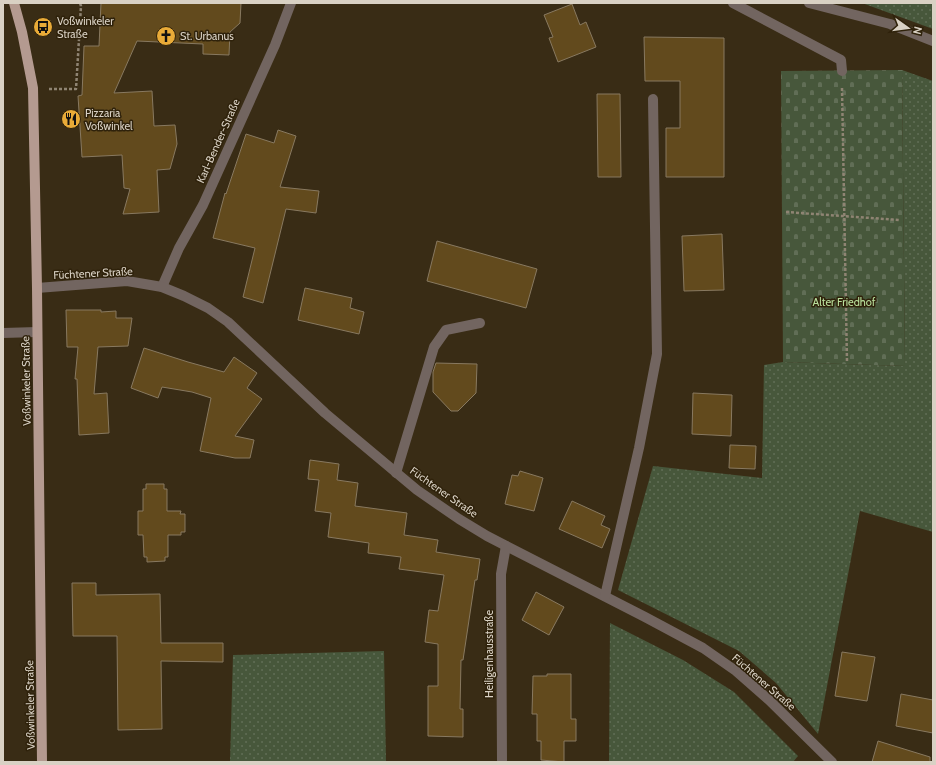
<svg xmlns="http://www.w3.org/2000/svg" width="936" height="765" viewBox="0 0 936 765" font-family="Cabin,sans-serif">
	<defs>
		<pattern id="grass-dots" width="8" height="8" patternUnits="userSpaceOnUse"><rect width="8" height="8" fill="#47573b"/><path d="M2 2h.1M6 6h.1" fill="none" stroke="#616e56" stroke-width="1.8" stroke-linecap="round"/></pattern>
		<pattern id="cemetery-stones" width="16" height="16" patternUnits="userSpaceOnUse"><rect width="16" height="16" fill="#47573b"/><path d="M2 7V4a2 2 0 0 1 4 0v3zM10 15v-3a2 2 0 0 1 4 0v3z" fill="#616e56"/></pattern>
	</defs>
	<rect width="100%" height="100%" fill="#392c15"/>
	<g fill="url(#grass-dots)">
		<path d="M862,3H933V29Z"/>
		<path d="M902,70L933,81V532L860,511L818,734L776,683L739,651L618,590L653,466L762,478L764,365L783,362L905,366Z"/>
		<path d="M610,623L683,660L734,692L798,756L793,762H609Z"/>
		<path d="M384,651L386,762H230L233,655Z"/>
	</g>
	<path fill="url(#cemetery-stones)" d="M902,70L905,366L783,362L781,71Z"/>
	<g fill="#624a1d" stroke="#887960">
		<path d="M101,3H241L240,23L230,32L229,55L203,54V44L137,41L114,93L152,91L154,126L175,125L177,144L170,169L157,170L159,212L123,214L130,189L124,188L122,155L82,157L78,96L82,95L84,46H99Z"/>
		<path d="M572,4L580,25L586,22L596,47L558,62L549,38L553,37L544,15Z"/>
		<path d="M644,37L724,38V177H666V128H680V81H645Z"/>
		<path d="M597,94H620L621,177H598Z"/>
		<path d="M278,130L296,136L280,187L319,191L316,213L286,209L263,303L243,297L255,248L213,238L225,193L226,194L246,134L274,143Z"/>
		<path d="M722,234L724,290L684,291L682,236Z"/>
		<path d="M437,241L537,269L526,308L427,281Z"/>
		<path d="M305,288L352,298L350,308L364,312L359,334L298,320Z"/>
		<path d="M66,310H101V312L116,311V318H132L128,346L98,347L94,394L107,393L109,433L79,435L77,379H75L78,347H67Z"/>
		<path d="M144,348L188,362L224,372L234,357L257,373L247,388L262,399L235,436L254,440L250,458H235L200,451L211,398L192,392L162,387L158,398L131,388Z"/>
		<path d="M436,363L477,364L476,393L458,411H451L433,392V372Z"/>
		<path d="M693,393L732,395L731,436L692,434Z"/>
		<path d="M730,445L756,446L755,469L729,468Z"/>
		<path d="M310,460L339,464L337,480L358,483L355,506L407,513L404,535L438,540L436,552L480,559L477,580H475L463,660H461L460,709H463V737L428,736V686H438V644L425,642L429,610L438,611L444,575L399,569L401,557L368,553L369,543L328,537L331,513L315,511L319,480L308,479Z"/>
		<path d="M520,471L543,478L534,511L505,504L512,475L518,476Z"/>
		<path d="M146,484H164V489H167V511H181L180,514H185V532H181V535H168V557H165V561L147,562V557H144L143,535H138V511H143V489H146Z"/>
		<path d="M572,501L605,516L601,525L610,529L602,548L559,529Z"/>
		<path d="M72,583H96V595L160,594L161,643H223V662L161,661L162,729L118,730L117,636H73Z"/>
		<path d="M536,592L564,607L549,635L522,620Z"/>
		<path d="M842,652L875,657L867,701L835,696Z"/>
		<path d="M547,674H571V719H576V741H564V762L541,760V741H537V714H532L533,676H547Z"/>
		<path d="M901,694L933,700V733L896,726Z"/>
		<path d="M878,741L930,757V762H872Z"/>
	</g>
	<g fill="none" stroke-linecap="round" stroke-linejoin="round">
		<g stroke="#8f8473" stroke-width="2.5" stroke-dasharray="3 2" stroke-linecap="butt">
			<path d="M842,88L847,362"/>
			<path d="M49,89H76L81,6L80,3"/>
			<path d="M786,212L899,220"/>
		</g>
		<g stroke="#726560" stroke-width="10">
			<path d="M733,3L841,60L842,71"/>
			<path d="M809,3L890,24L933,41"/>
			<path d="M162,287L179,248L203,205L275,45L291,3"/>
			<path d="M37,288L127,281L162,287L184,296L208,308L228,322L325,413L417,490L459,519L487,536L645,617L703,648L736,671L769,700L832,762"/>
			<path d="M3,333L37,332"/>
			<path d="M396,473L434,347L446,330L480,323"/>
			<path d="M605,596L639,448L657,354L653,99"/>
			<path d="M502,762L501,574L506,546"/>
		</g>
		<path stroke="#b49a90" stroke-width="10" d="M14,3L22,32L33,88L37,288L42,762"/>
	</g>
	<defs>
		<symbol id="bus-disc" viewBox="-11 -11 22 22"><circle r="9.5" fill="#e9ab38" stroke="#2f220b"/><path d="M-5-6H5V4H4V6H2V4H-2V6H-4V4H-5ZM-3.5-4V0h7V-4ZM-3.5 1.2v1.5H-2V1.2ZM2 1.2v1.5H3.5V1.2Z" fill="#111"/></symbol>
		<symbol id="church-disc" viewBox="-11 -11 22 22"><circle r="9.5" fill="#e9ab38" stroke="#2f220b"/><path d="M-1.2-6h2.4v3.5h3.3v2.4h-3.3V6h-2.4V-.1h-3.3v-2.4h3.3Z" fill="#111"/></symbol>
		<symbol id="restaurant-disc" viewBox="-11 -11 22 22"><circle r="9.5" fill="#e9ab38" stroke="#2f220b"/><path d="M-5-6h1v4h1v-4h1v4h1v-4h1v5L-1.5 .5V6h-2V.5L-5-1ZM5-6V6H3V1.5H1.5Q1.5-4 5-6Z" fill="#111"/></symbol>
	</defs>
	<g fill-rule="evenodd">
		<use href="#bus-disc" x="32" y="16" width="22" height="22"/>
		<use href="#church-disc" x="155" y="25" width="22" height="22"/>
		<use href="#restaurant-disc" x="60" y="108" width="22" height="22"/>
	</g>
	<g text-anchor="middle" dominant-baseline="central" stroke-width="3" stroke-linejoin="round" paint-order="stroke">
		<g font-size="11" fill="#d9d1c4" stroke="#2f220b" text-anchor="start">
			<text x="57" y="21">Voßwinkeler<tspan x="57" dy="13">Straße</tspan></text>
			<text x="180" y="36">St. Urbanus</text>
			<text x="85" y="113">Pizzaria<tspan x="85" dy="13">Voßwinkel</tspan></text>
		</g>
		<g font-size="11" fill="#d9d1c4" stroke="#2f220b">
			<text transform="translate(218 141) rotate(-66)">Karl-Bender-Straße</text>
			<text transform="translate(93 273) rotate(-3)">Füchtener Straße</text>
			<text transform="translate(26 381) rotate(-91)">Voßwinkeler Straße</text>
			<text transform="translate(444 492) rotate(35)">Füchtener Straße</text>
			<text transform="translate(489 654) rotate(-90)">Heiligenhausstraße</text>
			<text transform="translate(764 682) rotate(41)">Füchtener Straße</text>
			<text transform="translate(30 705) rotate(-91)">Voßwinkeler Straße</text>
		</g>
		<g font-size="11" fill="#bae19d" stroke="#2f220b">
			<text x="844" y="302">Alter Friedhof</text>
		</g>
	</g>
	<rect width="936" height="765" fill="none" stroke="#d9d1c4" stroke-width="8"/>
	<g transform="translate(908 28) rotate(104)" stroke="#2f220b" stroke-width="3" paint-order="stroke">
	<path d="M0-3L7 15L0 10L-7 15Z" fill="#d9d1c4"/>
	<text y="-6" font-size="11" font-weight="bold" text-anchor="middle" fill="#d9d1c4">N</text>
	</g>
</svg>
